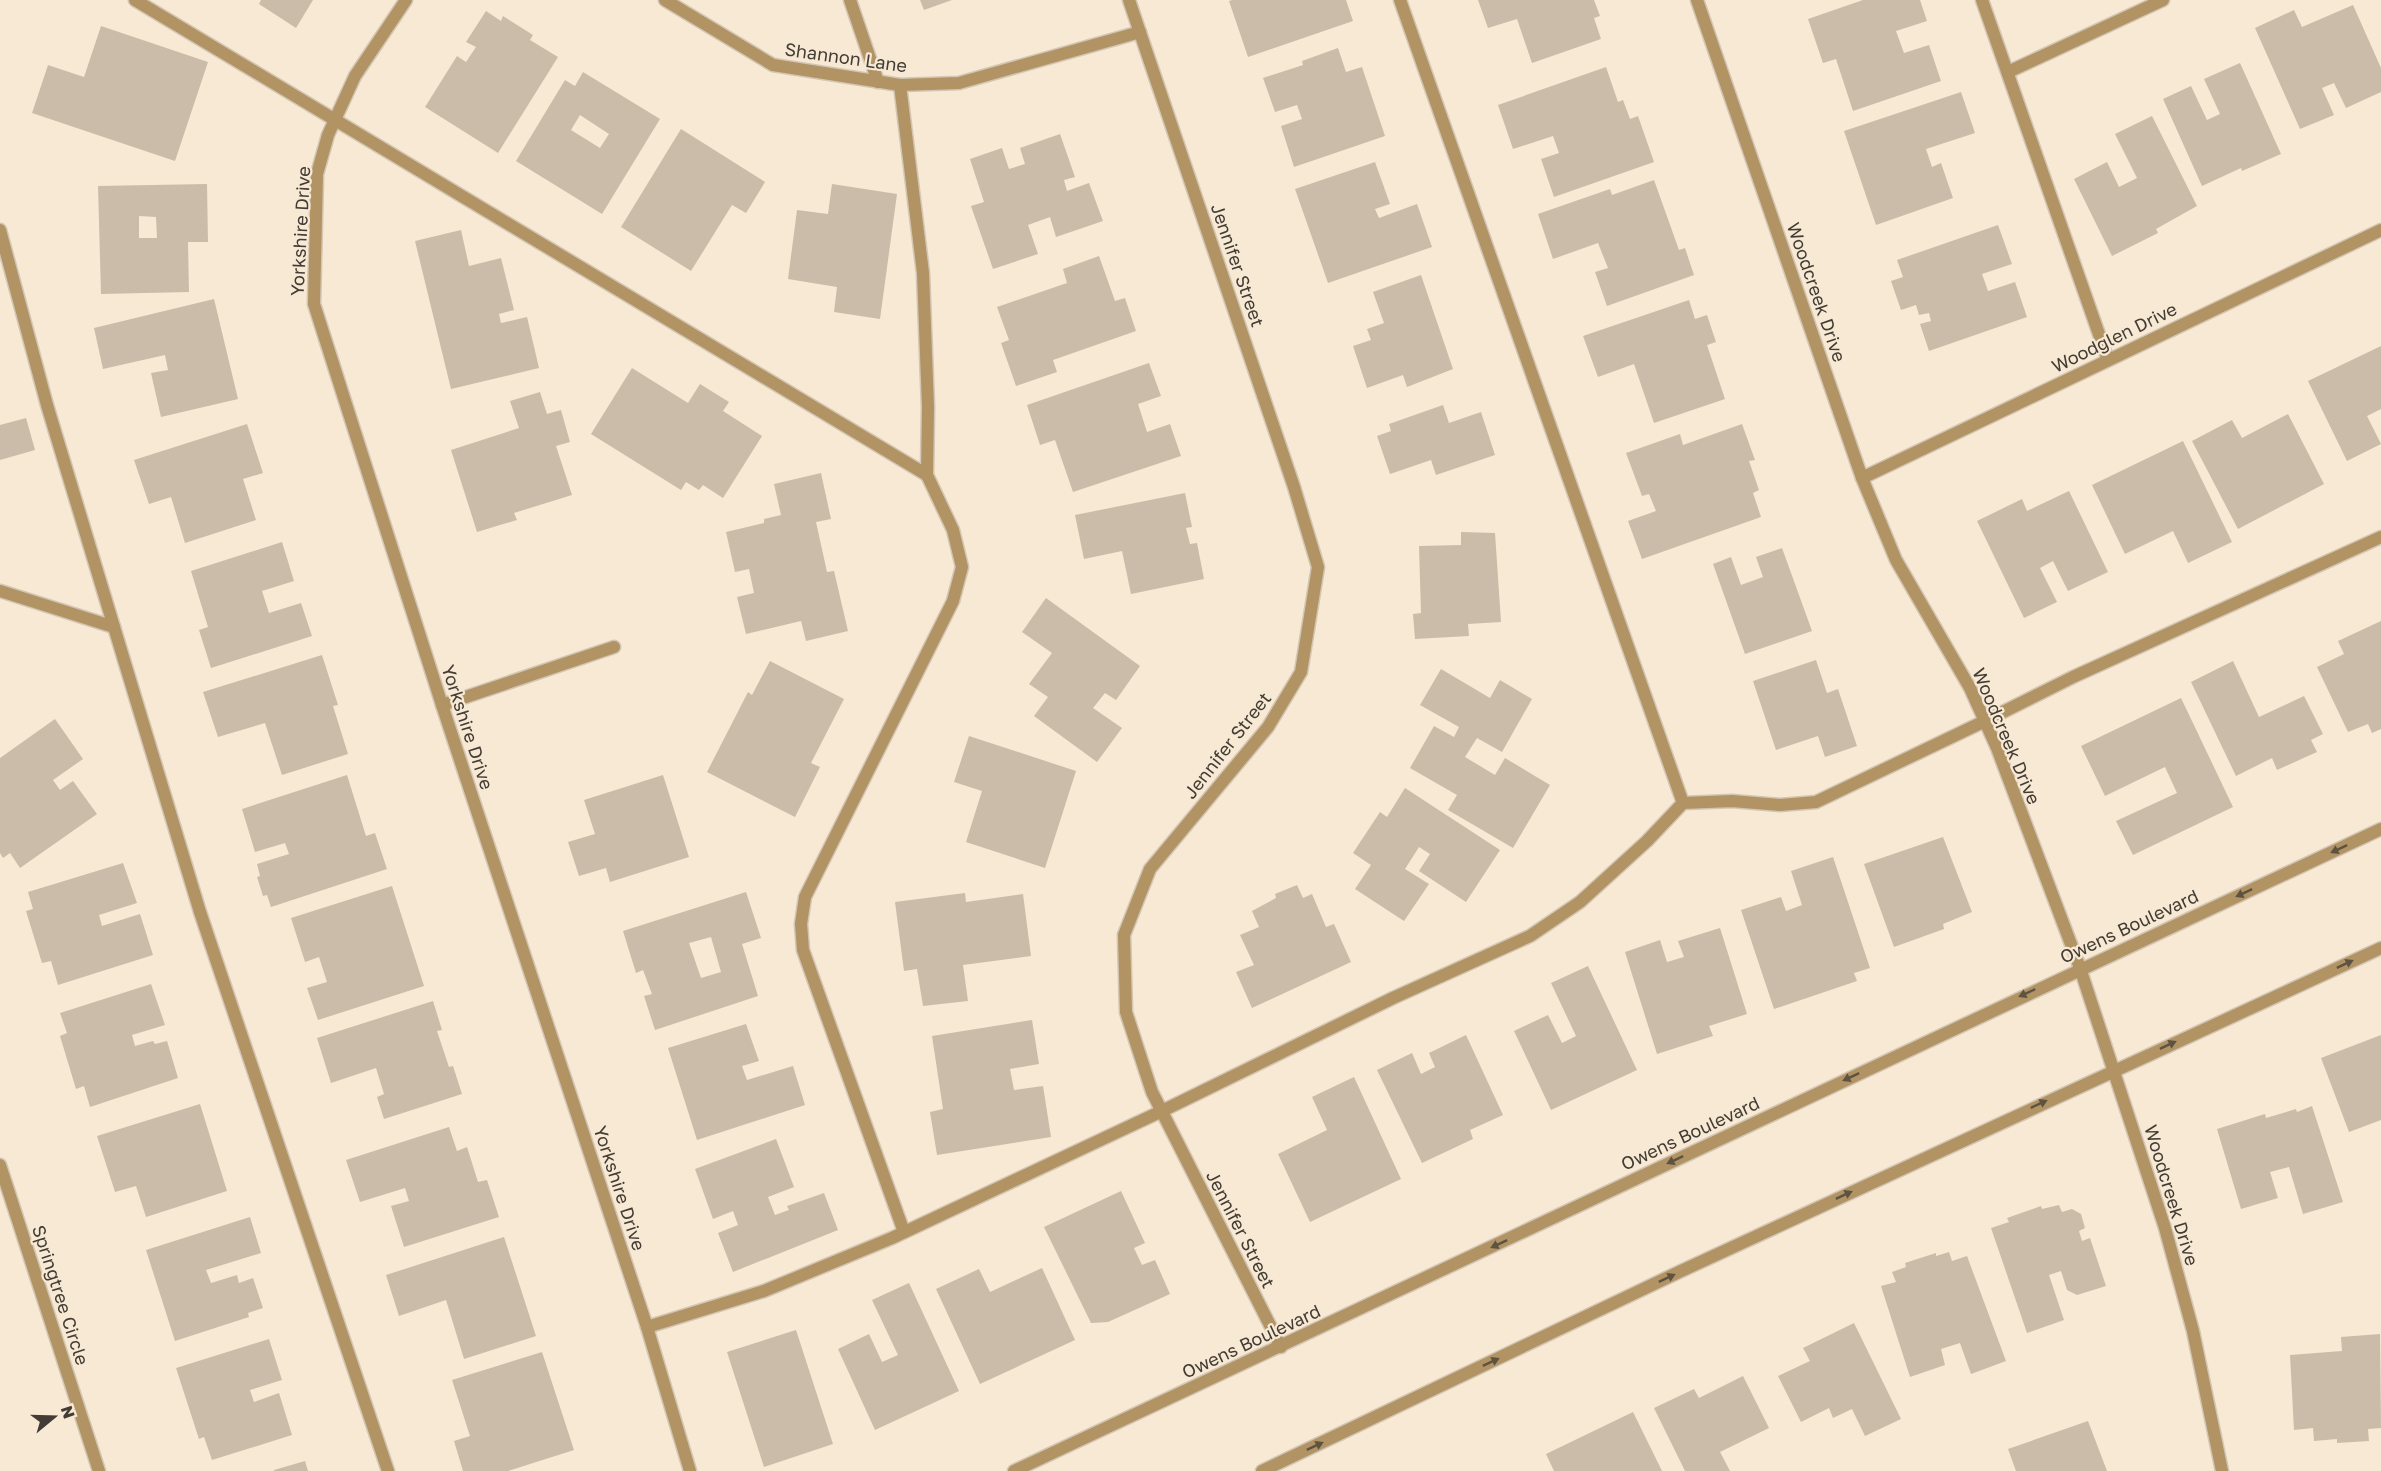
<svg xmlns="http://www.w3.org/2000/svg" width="2381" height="1471" viewBox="0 0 2381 1471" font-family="'Golos Text',sans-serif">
	<rect width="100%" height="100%" fill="#f7e9d4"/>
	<g fill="#cabca9" fill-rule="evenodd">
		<path d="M261,0H313L296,28L259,4Z"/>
		<path d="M920,0H952L924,10Z"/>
		<path d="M1232,0H1346L1353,21L1248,57L1229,1Z"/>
		<path d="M1478,0H1594L1600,16L1594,18L1601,39L1532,63L1517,19L1488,28Z"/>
		<path d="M1863,0H1920L1927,21L1896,31L1904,53L1929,45L1941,81L1853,111L1836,59L1823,63L1808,19Z"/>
		<path d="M2353,5L2381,68V92L2346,108L2334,83L2322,88L2334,115L2300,129L2255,28L2294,10L2302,27Z"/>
		<path d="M486,11L501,21L503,16L533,35L530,40L558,57L498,153L425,107L457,56L466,62L476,47L466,42Z"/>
		<path d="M101,26L208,62L175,161L32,113L48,65L84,77Z"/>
		<path d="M1338,48L1346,72L1362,67L1385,136L1294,167L1281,126L1302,119L1297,105L1275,112L1263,78L1303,65L1302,61Z"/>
		<path d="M2240,63L2281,154L2242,171L2241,168L2202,186L2163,99L2191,86L2207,120L2220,114L2204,79Z"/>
		<path d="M1606,67L1618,102L1623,100L1630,119L1638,116L1654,162L1554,197L1541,159L1559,153L1553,136L1513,149L1498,105Z"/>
		<path d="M583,72L660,119L602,214L516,161L565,80L575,86ZM580,115L609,134L600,148L571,130Z"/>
		<path d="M1961,92L1975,133L1926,149L1932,167L1941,163L1953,198L1876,225L1844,131Z"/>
		<path d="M2152,116L2197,206L2156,229L2158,233L2112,256L2074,179L2107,162L2119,187L2137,178L2115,134Z"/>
		<path d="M681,129L765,182L746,213L732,205L691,271L621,227Z"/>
		<path d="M1060,134L1075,177L1064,180L1067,191L1089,183L1103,221L1056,237L1050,217L1028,225L1038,254L993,269L971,206L984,202L970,159L1002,148L1009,169L1025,164L1020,148Z"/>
		<path d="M1375,162L1390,204L1375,209L1379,218L1417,204L1432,247L1328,283L1295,189Z"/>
		<path d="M1654,180L1679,250L1685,248L1694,275L1607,306L1595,272L1608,268L1598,243L1553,259L1538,214L1610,189L1612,195Z"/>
		<path d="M207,184L208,242H188L189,292L101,294L98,186ZM139,216L156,217L157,238H139Z"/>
		<path d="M832,184L897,194L880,319L834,312L837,287L788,279L797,210L828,214Z"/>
		<path d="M1998,225L2012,264L1982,274L1988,291L2015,282L2027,317L1929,351L1920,324L1931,321L1929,313L1919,315L1916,305L1901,310L1891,281L1903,277L1897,260Z"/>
		<path d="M461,230L469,266L501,258L514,310L499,314L501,323L527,317L539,368L451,389L415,241Z"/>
		<path d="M1099,256L1115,301L1125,298L1136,331L1053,360L1057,372L1016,386L1001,343L1009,340L997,307L1067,283L1063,269Z"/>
		<path d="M1421,275L1453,369L1407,387L1403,375L1367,388L1353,346L1371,340L1367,329L1384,323L1373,292Z"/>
		<path d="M214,299L238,399L161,417L151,373L168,370L165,355L103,369L94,328Z"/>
		<path d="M1689,300L1695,319L1707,315L1716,342L1707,345L1725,399L1654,423L1634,364L1598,377L1583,336Z"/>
		<path d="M2381,346V409L2367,416L2381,444L2347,461L2308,381Z"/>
		<path d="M1149,363L1161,396L1138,404L1147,432L1170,424L1181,456L1073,492L1055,440L1040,445L1027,405Z"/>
		<path d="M632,368L688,403L700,384L729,402L723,411L762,436L723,498L703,485L699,490L686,482L681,490L591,434Z"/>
		<path d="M540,392L547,414L561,410L570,442L556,446L572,495L514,513L517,520L477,532L451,450L519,428L510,401Z"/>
		<path d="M1443,405L1449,423L1481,412L1495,455L1436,475L1431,460L1390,474L1377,436L1391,431L1389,424Z"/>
		<path d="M2288,414L2324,484L2238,529L2192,441L2232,420L2242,438Z"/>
		<path d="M26,418L35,450L0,460V425Z"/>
		<path d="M247,424L263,473L243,479L256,520L185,543L171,497L149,504L134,460Z"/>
		<path d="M1742,424L1755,460L1749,461L1759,490L1753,493L1761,517L1642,559L1628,521L1656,511L1649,494L1642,496L1626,453L1680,434L1683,445Z"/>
		<path d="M2183,441L2232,542L2188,563L2173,531L2125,554L2092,485Z"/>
		<path d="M821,473L831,519L816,522L827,572L834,571L848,631L806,641L801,621L746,634L737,597L754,593L749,569L735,572L726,532L764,523V519L781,515L774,484Z"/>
		<path d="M2069,491L2108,572L2068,591L2053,561L2040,568L2057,602L2024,618L1977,521L2022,499L2027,511Z"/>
		<path d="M1185,493L1192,527L1186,528L1190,544L1197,543L1204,579L1131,594L1122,551L1084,559L1075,515Z"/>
		<path d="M1461,532L1495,533L1501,622L1468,624L1469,636L1415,639L1413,614L1421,613L1419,546L1461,545Z"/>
		<path d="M282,542L294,581L262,591L269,613L301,603L312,636L211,668L199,630L208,627L191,571Z"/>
		<path d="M1782,548L1812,631L1745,654L1713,564L1731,557L1741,585L1763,577L1756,557Z"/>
		<path d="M1046,598L1140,666L1116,700L1105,693L1093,708L1122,728L1097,762L1034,716L1048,697L1029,684L1052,653L1022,632Z"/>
		<path d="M2381,621V729L2372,733L2368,724L2348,732L2317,667L2344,654L2338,641Z"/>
		<path d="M322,655L338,705L333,706L348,754L282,775L265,723L218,737L203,692Z"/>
		<path d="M1816,660L1827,693L1838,689L1857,746L1825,757L1818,736L1776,750L1753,681Z"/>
		<path d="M770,661L844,699L811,763L820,767L795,817L707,772L748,692L752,695Z"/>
		<path d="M2233,661L2259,717L2304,696L2323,734L2311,740L2317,752L2277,770L2272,758L2236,776L2191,682Z"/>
		<path d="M1441,669L1490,698L1500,680L1532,699L1502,752L1477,738L1465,757L1495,775L1505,758L1550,785L1513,848L1448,810L1457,795L1410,768L1434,726L1454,737L1459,727L1420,705Z"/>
		<path d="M2181,698L2233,807L2133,855L2116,821L2177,793L2165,767L2105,796L2081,746Z"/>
		<path d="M55,719L83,759L53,780L60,790L73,781L97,814L20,868L10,853L3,858L0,853V758Z"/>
		<path d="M969,736L1076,771L1045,868L966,842L982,791L954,782Z"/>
		<path d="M347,775L366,836L375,833L387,869L271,907L267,895L263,896L257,877L260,876L257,864L289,854L285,843L255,852L242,809Z"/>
		<path d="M663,775L689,857L610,882L606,868L579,876L568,842L595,834L584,800Z"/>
		<path d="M1405,788L1500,850L1466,902L1419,871L1430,854L1419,847L1405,869L1429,884L1404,921L1355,889L1371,865L1353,853L1380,812L1387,817Z"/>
		<path d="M1943,837L1972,912L1943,924L1944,929L1894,947L1864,864Z"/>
		<path d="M1833,857L1870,968L1854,973L1857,981L1774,1009L1741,910L1781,897L1786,911L1802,905L1791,871Z"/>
		<path d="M123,863L137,903L99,915L102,926L140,914L153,955L58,985L51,961L42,963L26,911L33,909L28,892Z"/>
		<path d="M1297,885L1303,898L1312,894L1326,927L1334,924L1351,962L1252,1008L1236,972L1254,965L1240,935L1259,927L1252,911L1276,898L1275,894Z"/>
		<path d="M392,886L424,986L318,1020L307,988L327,982L319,957L305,962L291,918Z"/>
		<path d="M746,892L761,938L742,944L758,996L655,1030L644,996L652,994L643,970L636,973L623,931ZM711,937L721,972L701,978L689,943Z"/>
		<path d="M965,893L966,902L1023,894L1031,956L963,965L968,1001L923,1006L917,969L904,971L895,902Z"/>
		<path d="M1720,928L1747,1014L1709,1026L1713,1036L1657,1054L1625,952L1660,940L1667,962L1684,957L1678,941Z"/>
		<path d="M1588,966L1637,1070L1551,1110L1514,1031L1548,1015L1562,1043L1576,1036L1551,983Z"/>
		<path d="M151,984L165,1025L132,1035L135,1046L153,1041L155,1044L167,1041L178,1078L90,1107L84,1086L76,1089L60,1036L67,1033L60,1013Z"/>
		<path d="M433,1001L442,1030L437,1031L449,1067L453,1066L462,1094L384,1119L377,1097L384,1094L376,1068L331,1083L317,1038Z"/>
		<path d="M1032,1020L1039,1064L1010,1069L1014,1090L1043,1086L1051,1137L937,1155L930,1112L943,1109L932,1036Z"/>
		<path d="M746,1024L759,1061L742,1066L747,1080L793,1066L805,1105L697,1140L668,1048Z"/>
		<path d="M1466,1035L1503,1115L1470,1130L1473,1139L1422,1163L1377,1070L1412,1053L1421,1074L1435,1067L1429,1053Z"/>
		<path d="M2381,1035V1120L2349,1132L2321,1058Z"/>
		<path d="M1354,1077L1401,1179L1310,1222L1278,1154L1327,1130L1312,1097Z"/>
		<path d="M200,1104L227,1191L146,1217L136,1186L115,1192L97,1136Z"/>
		<path d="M2312,1106L2343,1202L2303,1214L2289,1167L2270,1172L2278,1198L2241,1209L2217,1129L2265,1114L2266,1118L2296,1109L2297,1112Z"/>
		<path d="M449,1127L457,1151L467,1147L478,1182L487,1180L499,1217L404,1247L391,1206L409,1201L405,1188L360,1202L346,1160Z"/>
		<path d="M776,1139L794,1187L768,1197L775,1215L789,1210L787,1206L824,1193L838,1230L733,1272L718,1233L738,1225L733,1211L713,1219L695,1169Z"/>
		<path d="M1121,1191L1145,1243L1134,1248L1142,1265L1155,1260L1170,1294L1108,1322L1091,1323L1044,1227Z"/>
		<path d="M2059,1205L2062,1212L2072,1209L2081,1214L2085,1228L2079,1231L2082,1241L2090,1238L2106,1286L2077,1295L2067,1290L2061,1271L2049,1275L2064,1320L2027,1333L1991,1228L2009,1222L2007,1218L2041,1206L2042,1209Z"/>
		<path d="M250,1217L261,1253L206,1270L211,1283L237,1275L239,1283L253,1278L263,1308L248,1313L249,1317L175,1341L146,1250Z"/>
		<path d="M504,1237L536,1336L464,1359L446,1300L399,1316L386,1275Z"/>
		<path d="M1949,1252L1952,1261L1967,1256L2006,1361L1971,1374L1960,1343L1941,1349L1945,1365L1910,1377L1881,1286L1896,1282L1892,1272L1906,1267L1905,1263L1936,1253V1256Z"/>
		<path d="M1042,1268L1075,1340L980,1384L936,1289L979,1269L990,1292Z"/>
		<path d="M909,1283L959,1391L875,1430L838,1349L869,1334L882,1362L898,1355L872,1300Z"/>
		<path d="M1854,1323L1901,1419L1865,1436L1852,1409L1833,1418L1829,1408L1801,1422L1778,1376L1810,1361L1803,1348Z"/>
		<path d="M796,1330L833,1444L764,1467L727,1352Z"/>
		<path d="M2380,1334L2381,1428L2368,1429L2369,1441L2337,1443V1439L2314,1441L2313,1428L2294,1430L2290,1355L2342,1351L2341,1337Z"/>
		<path d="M269,1339L282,1380L250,1390L254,1402L279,1393L292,1435L212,1460L204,1437L199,1439L176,1368Z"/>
		<path d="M542,1352L574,1450L508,1471H463L454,1441L470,1436L452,1380Z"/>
		<path d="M1743,1376L1769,1428L1720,1452L1730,1471H1685L1654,1408L1694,1389L1699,1398Z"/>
		<path d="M1633,1412L1662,1471H1554L1546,1454Z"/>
		<path d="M2088,1421L2107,1471H2016L2008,1449Z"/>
		<path d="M305,1461L308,1471H274V1470Z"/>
	</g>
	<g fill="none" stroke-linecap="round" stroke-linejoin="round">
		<defs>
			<g id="service">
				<path d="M135,0L927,475"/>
				<path d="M850,0L878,82"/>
				<path d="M1400,0L1683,803"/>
				<path d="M1982,0L2108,360"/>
				<path d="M2008,72L2163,0"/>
				<path d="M900,85L923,273L928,407L927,475L953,530L962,567L953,601L805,897L801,924L803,950L904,1232"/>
				<path d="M0,230L47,405L200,912L388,1471"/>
				<path d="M0,591L114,627"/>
				<path d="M647,1327L764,1291L892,1238L1162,1111L1393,998L1530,936L1580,902L1647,841L1683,803L1732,801L1780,805L1816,802L1985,721L2073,677L2381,537"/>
			</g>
			<g id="minor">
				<path d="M406,0L355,76L328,135L317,174L314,304L442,705L647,1327L690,1471"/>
				<path d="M665,0L773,65L900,85L959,83L1140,32"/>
				<path d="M1129,0L1294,487L1318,567L1301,672L1268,727L1150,869L1124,935L1126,1012L1152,1092L1281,1347"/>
				<path d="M1862,478L2381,230"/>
				<path d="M442,705L614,647"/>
				<path d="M0,1165L99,1471"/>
			</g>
			<g id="tertiary">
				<path d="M1697,0L1862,478L1896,560L1970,688L1997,748L2080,968L2165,1228L2193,1331L2222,1471"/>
				<path d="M1014,1471C1471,1259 1925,1042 2381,829"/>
				<path d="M1262,1471L1679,1272L2381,948"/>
			</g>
		</defs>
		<use href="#service" stroke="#d3c6b4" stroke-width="15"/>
		<use href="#minor" stroke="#d3c6b4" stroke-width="15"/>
		<use href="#tertiary" stroke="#d3c6b4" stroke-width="15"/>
		<use href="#service" stroke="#b19364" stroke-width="12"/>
		<use href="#minor" stroke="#b19364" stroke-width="12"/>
		<use href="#tertiary" stroke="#b19364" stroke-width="12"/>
	</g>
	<defs><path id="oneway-solid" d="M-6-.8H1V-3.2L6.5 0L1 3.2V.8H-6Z" transform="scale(1.5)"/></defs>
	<g fill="#5e5240">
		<use href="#oneway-solid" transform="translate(2339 849) rotate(155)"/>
		<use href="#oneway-solid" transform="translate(2244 893) rotate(155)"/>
		<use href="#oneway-solid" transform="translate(2345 964) rotate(-25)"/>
		<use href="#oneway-solid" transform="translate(2027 993) rotate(155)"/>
		<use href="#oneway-solid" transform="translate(2168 1045) rotate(-25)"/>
		<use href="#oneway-solid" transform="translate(1851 1077) rotate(155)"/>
		<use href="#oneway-solid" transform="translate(2039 1104) rotate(-25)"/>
		<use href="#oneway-solid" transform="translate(1675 1160) rotate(155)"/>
		<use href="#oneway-solid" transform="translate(1844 1195) rotate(-25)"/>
		<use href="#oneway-solid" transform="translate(1499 1244) rotate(155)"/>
		<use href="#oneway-solid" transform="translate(1667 1278) rotate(-25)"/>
		<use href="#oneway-solid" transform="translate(1491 1362) rotate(-25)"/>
		<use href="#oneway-solid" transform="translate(1315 1446) rotate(-25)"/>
	</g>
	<g text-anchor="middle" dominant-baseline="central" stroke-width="4.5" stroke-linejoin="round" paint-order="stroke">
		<g font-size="18" fill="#423c34" stroke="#f7e9d4">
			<text transform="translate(846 57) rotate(8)">Shannon Lane</text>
			<text transform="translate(300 231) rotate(-87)">Yorkshire Drive</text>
			<text transform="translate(1238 265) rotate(71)">Jennifer Street</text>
			<text transform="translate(1817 292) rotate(71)">Woodcreek Drive</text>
			<text transform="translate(2114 337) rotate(-26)">Woodglen Drive</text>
			<text transform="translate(468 727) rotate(72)">Yorkshire Drive</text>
			<text transform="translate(2007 736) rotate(67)">Woodcreek Drive</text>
			<text transform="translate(1227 745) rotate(-52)">Jennifer Street</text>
			<text transform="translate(2129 926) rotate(-25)">Owens Boulevard</text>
			<text transform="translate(1690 1133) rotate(-25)">Owens Boulevard</text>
			<text transform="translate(620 1188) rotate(72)">Yorkshire Drive</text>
			<text transform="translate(2172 1195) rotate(73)">Woodcreek Drive</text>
			<text transform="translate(1241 1229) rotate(63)">Jennifer Street</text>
			<text transform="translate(61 1295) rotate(72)">Springtree Circle</text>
			<text transform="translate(1251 1341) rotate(-25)">Owens Boulevard</text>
		</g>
	</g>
	<g transform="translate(54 1417) rotate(71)" stroke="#f7e9d4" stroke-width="4.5" paint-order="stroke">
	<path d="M0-4.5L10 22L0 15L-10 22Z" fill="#423c34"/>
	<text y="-9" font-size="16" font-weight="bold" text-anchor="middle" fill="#423c34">N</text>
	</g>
</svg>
